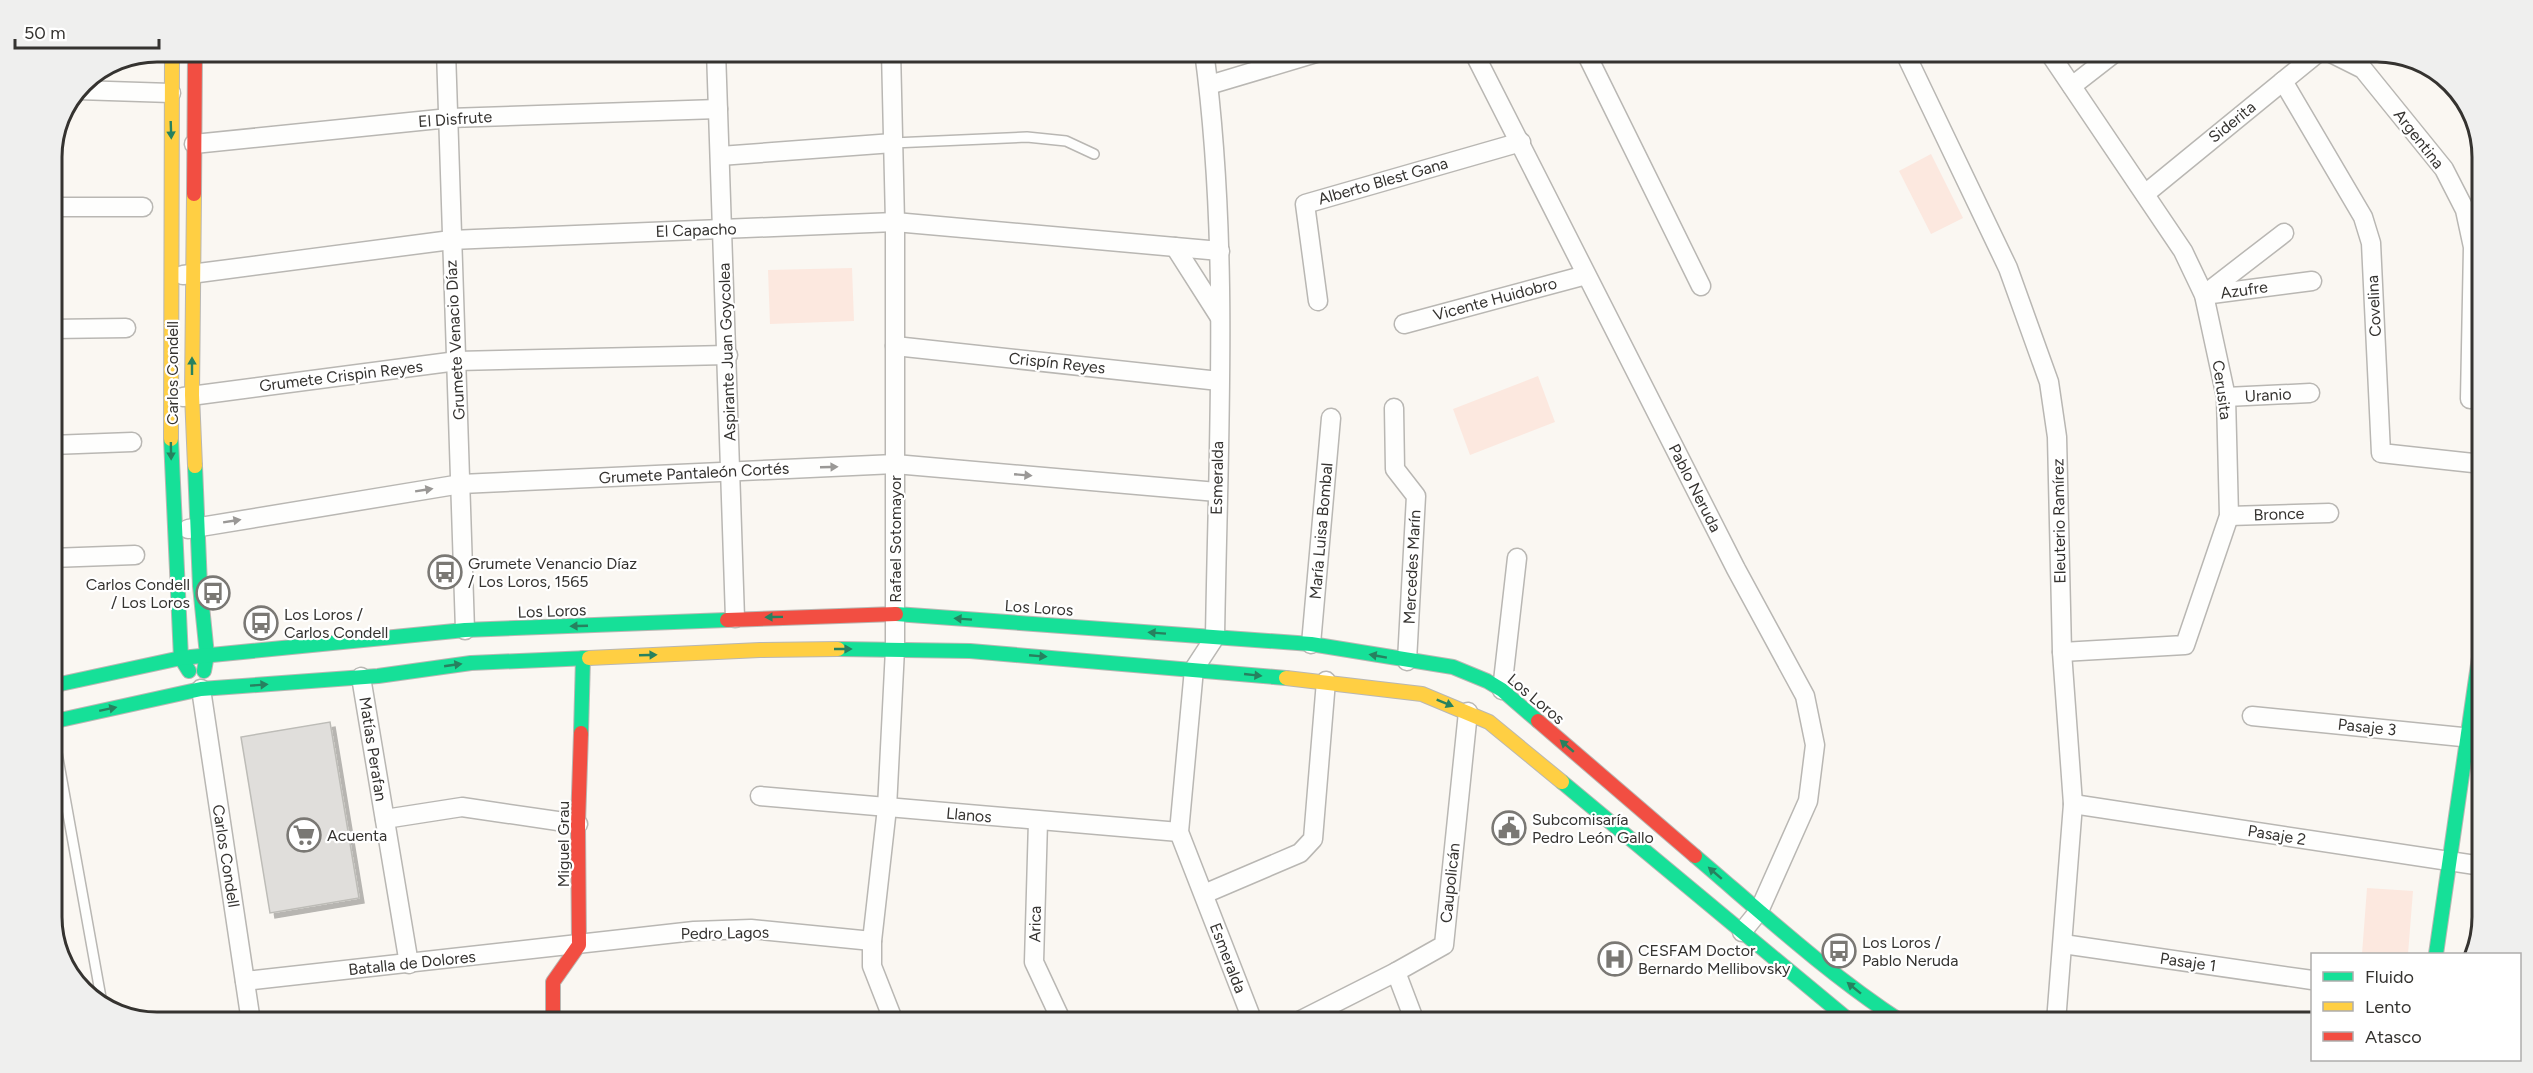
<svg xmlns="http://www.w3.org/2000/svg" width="2533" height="1073" viewBox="0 0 2533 1073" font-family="Figtree,sans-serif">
	<defs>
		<filter id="shadow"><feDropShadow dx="5" dy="5" stdDeviation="0" flood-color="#0004"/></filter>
	</defs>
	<rect width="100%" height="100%" fill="#faf7f2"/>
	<g fill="#fce8df">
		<path d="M1931,154L1963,218L1931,234L1899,171Z"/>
		<path d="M852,268L854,321L770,324L768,270Z"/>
		<path d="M1538,376L1555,422L1470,455L1453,409Z"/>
		<path d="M2367,888L2413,891L2408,954H2362Z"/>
	</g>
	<path fill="#e0dedb" stroke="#bdbcb7" stroke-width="1.5" filter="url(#shadow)" d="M330,722L359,898L270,913L241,737Z"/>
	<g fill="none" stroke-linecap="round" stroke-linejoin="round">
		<defs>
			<g id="lane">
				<path d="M893,143L1027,137L1066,141L1094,154"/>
				<path d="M52,725L102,1003"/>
			</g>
			<g id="street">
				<path d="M446,51L465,630"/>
				<path d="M716,51L735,618"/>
				<path d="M891,51L895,222V649L887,808L872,941V966L894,1022"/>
				<path d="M1204,51C1230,245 1218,443 1215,637L1194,669L1179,832L1253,1022"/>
				<path d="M1473,51L1736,569L1805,696L1815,745L1808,801L1759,911L1742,932"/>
				<path d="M1585,51L1701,286"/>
				<path d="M1904,51L2008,268L2049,382L2057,437L2062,652L2073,804L2056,1022"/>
				<path d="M2048,51L2183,251L2204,295L2226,397L2229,516L2185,645L2062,652"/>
				<path d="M2327,51L2363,69L2444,169L2465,210L2473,247L2470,399"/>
				<path d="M2283,81L2363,217L2371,243L2381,453L2482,464"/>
				<path d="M1209,85L1323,51"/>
				<path d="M2072,86L2117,51"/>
				<path d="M78,90L171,93"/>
				<path d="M194,144L449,118L718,109"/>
				<path d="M720,156L893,143"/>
				<path d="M2145,194L2320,51"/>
				<path d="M51,207H143"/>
				<path d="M1175,247L1219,316"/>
				<path d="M183,275L451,240L895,222L1220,251"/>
				<path d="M2205,294L2284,233"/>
				<path d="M2204,295L2312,281"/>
				<path d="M1318,301L1305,204L1521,142"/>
				<path d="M1404,324L1586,275"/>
				<path d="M51,329L126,328"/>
				<path d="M895,346L1219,381"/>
				<path d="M183,397L457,361L728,355"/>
				<path d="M2226,397L2310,393"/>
				<path d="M1394,408L1395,469L1416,496L1407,661"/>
				<path d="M51,445L132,442"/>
				<path d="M2229,516L2329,513"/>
				<path d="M188,529L461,484L895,464L1217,492"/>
				<path d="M51,558L135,555"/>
				<path d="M1311,644L1331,418"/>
				<path d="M361,677L409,964"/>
				<path d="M201,689L251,1022"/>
				<path d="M1502,690L1517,558"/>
				<path d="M2252,716L2482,739"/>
				<path d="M760,796L1179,832"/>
				<path d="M2073,804L2482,866"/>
				<path d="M385,819L462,807L578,824"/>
				<path d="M1038,821L1034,962L1062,1022"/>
				<path d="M1204,894L1300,853L1313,839L1326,681"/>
				<path d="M2063,944L2312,980"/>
				<path d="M245,981L694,931L751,929L872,941"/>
				<path d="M1297,1022L1396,972"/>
				<path d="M1415,1022L1396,972L1444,945L1468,712"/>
			</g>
			<g id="fast">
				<path d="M171,439L181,658L189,671"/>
				<path d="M195,466L200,586L207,655L204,671"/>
				<path d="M896,614L1311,644L1453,667L1487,681L1502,690L1538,721"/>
				<path d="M838,649L970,651L1286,678"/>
				<path d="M51,686L181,658L465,630L727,620"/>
				<path d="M51,722L201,689L378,676L471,663L589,658"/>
				<path d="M581,733L583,658"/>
				<path d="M1562,782L1851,1022"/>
				<path d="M1695,856C1762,913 1828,974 1902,1022"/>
				<path d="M2436,954L2482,637"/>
			</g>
			<g id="slow">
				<path d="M194,194L192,395L195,466"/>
				<path d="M171,439L172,51"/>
				<path d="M589,658L760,650L838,649"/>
				<path d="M1286,678L1422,694L1489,722L1562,782"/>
			</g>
			<g id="jam">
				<path d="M194,194L195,51"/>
				<path d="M727,620L896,614"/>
				<path d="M1538,721L1695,856"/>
				<path d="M553,1022V982L579,945L578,824L581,733"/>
			</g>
		</defs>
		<use href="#lane" stroke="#b9b7b3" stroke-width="12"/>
		<use href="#street" stroke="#b9b7b3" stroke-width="21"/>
		<use href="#fast" stroke="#b9b7b3" stroke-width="16"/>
		<use href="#slow" stroke="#b9b7b3" stroke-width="16"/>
		<use href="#jam" stroke="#b9b7b3" stroke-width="16"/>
		<use href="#lane" stroke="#fefefd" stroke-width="9"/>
		<use href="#street" stroke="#fefefd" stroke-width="18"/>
		<use href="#fast" stroke="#16e098" stroke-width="14"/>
		<use href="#slow" stroke="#ffcf43" stroke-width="14"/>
		<use href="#jam" stroke="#f24e42" stroke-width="14"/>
	</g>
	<defs><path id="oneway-solid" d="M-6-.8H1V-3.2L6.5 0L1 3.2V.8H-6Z" transform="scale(1.5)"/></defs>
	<g fill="#27815f">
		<use href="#oneway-solid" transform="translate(171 130) rotate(88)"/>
		<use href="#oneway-solid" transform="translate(192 366) rotate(-90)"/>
		<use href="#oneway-solid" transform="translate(171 451) rotate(89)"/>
		<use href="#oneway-solid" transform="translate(774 617) rotate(179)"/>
		<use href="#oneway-solid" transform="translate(963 619) rotate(-176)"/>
		<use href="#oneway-solid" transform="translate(579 626) rotate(178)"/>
		<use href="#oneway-solid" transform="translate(1157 633) rotate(-176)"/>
		<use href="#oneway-solid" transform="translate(843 649)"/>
		<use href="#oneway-solid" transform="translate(648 655) rotate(-2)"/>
		<use href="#oneway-solid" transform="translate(1038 656) rotate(5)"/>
		<use href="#oneway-solid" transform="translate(1378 656) rotate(-170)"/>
		<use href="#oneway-solid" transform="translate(453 665) rotate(-8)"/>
		<use href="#oneway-solid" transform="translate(1253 675) rotate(6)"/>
		<use href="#oneway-solid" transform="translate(259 685) rotate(-4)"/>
		<use href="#oneway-solid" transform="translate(1445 703) rotate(22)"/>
		<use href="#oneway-solid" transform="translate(108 709) rotate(-12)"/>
		<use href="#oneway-solid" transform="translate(1567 746) rotate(-139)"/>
		<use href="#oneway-solid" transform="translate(1715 873) rotate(-139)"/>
		<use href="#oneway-solid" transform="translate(1854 988) rotate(-141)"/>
	</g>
	<g fill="#9a9896">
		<use href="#oneway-solid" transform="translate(829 467) rotate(-2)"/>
		<use href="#oneway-solid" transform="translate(1023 475) rotate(5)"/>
		<use href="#oneway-solid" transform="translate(424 490) rotate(-9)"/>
		<use href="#oneway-solid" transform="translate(232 521) rotate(-9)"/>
	</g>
	<defs>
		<symbol id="bus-ring" viewBox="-11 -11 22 22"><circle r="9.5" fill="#fff" stroke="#7a7874" stroke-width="1.5"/><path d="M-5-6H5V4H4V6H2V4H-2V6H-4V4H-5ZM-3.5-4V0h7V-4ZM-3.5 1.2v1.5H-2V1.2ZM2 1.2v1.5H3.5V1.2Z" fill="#7a7874"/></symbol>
		<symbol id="civic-ring" viewBox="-11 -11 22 22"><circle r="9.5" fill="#fff" stroke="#7a7874" stroke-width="1.5"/><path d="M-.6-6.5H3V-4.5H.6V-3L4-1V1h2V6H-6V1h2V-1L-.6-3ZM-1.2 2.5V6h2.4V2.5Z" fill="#7a7874"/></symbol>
		<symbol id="supermarket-ring" viewBox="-11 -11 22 22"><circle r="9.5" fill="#fff" stroke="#7a7874" stroke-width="1.5"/><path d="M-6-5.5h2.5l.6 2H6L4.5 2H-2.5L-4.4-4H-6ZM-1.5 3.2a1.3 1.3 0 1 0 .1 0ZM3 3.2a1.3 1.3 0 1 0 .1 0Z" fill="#7a7874"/></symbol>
		<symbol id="hospital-ring" viewBox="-11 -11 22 22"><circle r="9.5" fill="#fff" stroke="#7a7874" stroke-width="1.5"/><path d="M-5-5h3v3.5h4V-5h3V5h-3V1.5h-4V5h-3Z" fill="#7a7874"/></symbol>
	</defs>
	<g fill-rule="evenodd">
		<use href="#bus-ring" x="426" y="553" width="38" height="38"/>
		<use href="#bus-ring" x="194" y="574" width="38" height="38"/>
		<use href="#bus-ring" x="242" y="604" width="38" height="38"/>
		<use href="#civic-ring" x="1490" y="809" width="38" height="38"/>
		<use href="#supermarket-ring" x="285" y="816" width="38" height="38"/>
		<use href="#bus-ring" x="1820" y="932" width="38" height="38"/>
		<use href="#hospital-ring" x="1596" y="940" width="38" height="38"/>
	</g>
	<g text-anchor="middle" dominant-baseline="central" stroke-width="4.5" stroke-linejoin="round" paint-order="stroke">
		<g font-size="16" fill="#353330" stroke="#fff">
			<text transform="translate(455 119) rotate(-4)">El Disfrute</text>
			<text transform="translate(2232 122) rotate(-39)">Siderita</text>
			<text transform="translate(2419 139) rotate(52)">Argentina</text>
			<text transform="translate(1383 181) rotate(-16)">Alberto Blest Gana</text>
			<text transform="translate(696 230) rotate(-2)">El Capacho</text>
			<text transform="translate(2244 290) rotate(-8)">Azufre</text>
			<text transform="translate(1495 299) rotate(-15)">Vicente Huidobro</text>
			<text transform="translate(2374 306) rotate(-93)">Covelina</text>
			<text transform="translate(455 340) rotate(-93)">Grumete Venacio Díaz</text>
			<text transform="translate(727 352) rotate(-92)">Aspirante Juan Goycolea</text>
			<text transform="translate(1057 363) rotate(6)">Crispín Reyes</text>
			<text transform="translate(172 373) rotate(-90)">Carlos Condell</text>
			<text transform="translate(341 376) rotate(-7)">Grumete Crispin Reyes</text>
			<text transform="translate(2222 390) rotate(82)">Cerusita</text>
			<text transform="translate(2268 395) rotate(-3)">Uranio</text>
			<text transform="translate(694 473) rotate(-3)">Grumete Pantaleón Cortés</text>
			<text transform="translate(1217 478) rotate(-89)">Esmeralda</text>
			<text transform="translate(1695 488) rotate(63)">Pablo Neruda</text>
			<text transform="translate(2279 514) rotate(-2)">Bronce</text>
			<text transform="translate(2059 521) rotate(-91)">Eleuterio Ramírez</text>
			<text transform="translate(1321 531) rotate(-85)">María Luisa Bombal</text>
			<text transform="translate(895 539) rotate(-90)">Rafael Sotomayor</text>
			<text transform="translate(1412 567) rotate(-87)">Mercedes Marín</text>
			<text transform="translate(1039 608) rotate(4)">Los Loros</text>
			<text transform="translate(552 611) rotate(-2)">Los Loros</text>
			<text transform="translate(1536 699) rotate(40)">Los Loros</text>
			<text transform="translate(2367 727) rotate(6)">Pasaje 3</text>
			<text transform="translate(373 749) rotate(81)">Matías Perafan</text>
			<text transform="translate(969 815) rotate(5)">Llanos</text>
			<text transform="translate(2277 835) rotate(9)">Pasaje 2</text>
			<text transform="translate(563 844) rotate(-90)">Miguel Grau</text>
			<text transform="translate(226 856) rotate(81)">Carlos Condell</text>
			<text transform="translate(1450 883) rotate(-84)">Caupolicán</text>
			<text transform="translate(1035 924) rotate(-89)">Arica</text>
			<text transform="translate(725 933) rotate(-1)">Pedro Lagos</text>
			<text transform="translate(1228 958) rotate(69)">Esmeralda</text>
			<text transform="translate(2188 962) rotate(8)">Pasaje 1</text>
			<text transform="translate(412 963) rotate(-6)">Batalla de Dolores</text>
		</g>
		<g font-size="16" fill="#353330" stroke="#fff" text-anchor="start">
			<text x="468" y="563">Grumete Venancio Díaz<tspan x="468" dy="18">/ Los Loros, 1565</tspan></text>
			<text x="190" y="584" text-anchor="end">Carlos Condell<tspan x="190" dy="18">/ Los Loros</tspan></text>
			<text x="284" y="614">Los Loros /<tspan x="284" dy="18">Carlos Condell</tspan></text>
			<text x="1532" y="819">Subcomisaría<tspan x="1532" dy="18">Pedro León Gallo</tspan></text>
			<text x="327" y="835">Acuenta</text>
			<text x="1862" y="942">Los Loros /<tspan x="1862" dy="18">Pablo Neruda</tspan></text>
			<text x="1638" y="950">CESFAM Doctor<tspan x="1638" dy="18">Bernardo Mellibovsky</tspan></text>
		</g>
	</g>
	<path d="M0 0H2533V1073H0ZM157 62H2377A95 95 0 0 1 2472 157V917A95 95 0 0 1 2377 1012H157A95 95 0 0 1 62 917V157A95 95 0 0 1 157 62Z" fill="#efefee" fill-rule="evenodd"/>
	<path fill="none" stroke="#353330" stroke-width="3" d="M157 62H2377A95 95 0 0 1 2472 157V917A95 95 0 0 1 2377 1012H157A95 95 0 0 1 62 917V157A95 95 0 0 1 157 62Z"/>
	<rect x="2311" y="953" width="210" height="108" fill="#ffffff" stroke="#aeadac" stroke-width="1.5"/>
	<rect x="2323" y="972" width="30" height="9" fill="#16e098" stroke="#aeadac" stroke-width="1.5"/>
	<text x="2365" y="983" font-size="18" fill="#353330">Fluido</text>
	<rect x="2323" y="1002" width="30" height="9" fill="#ffcf43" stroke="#aeadac" stroke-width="1.5"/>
	<text x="2365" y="1013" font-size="18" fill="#353330">Lento</text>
	<rect x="2323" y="1032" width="30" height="9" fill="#f24e42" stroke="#aeadac" stroke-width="1.5"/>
	<text x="2365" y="1043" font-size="18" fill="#353330">Atasco</text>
	<path d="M15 39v9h144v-9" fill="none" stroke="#353330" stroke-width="3"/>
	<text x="24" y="39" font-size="18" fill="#353330" stroke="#ffffff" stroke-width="4.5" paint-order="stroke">50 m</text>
</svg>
